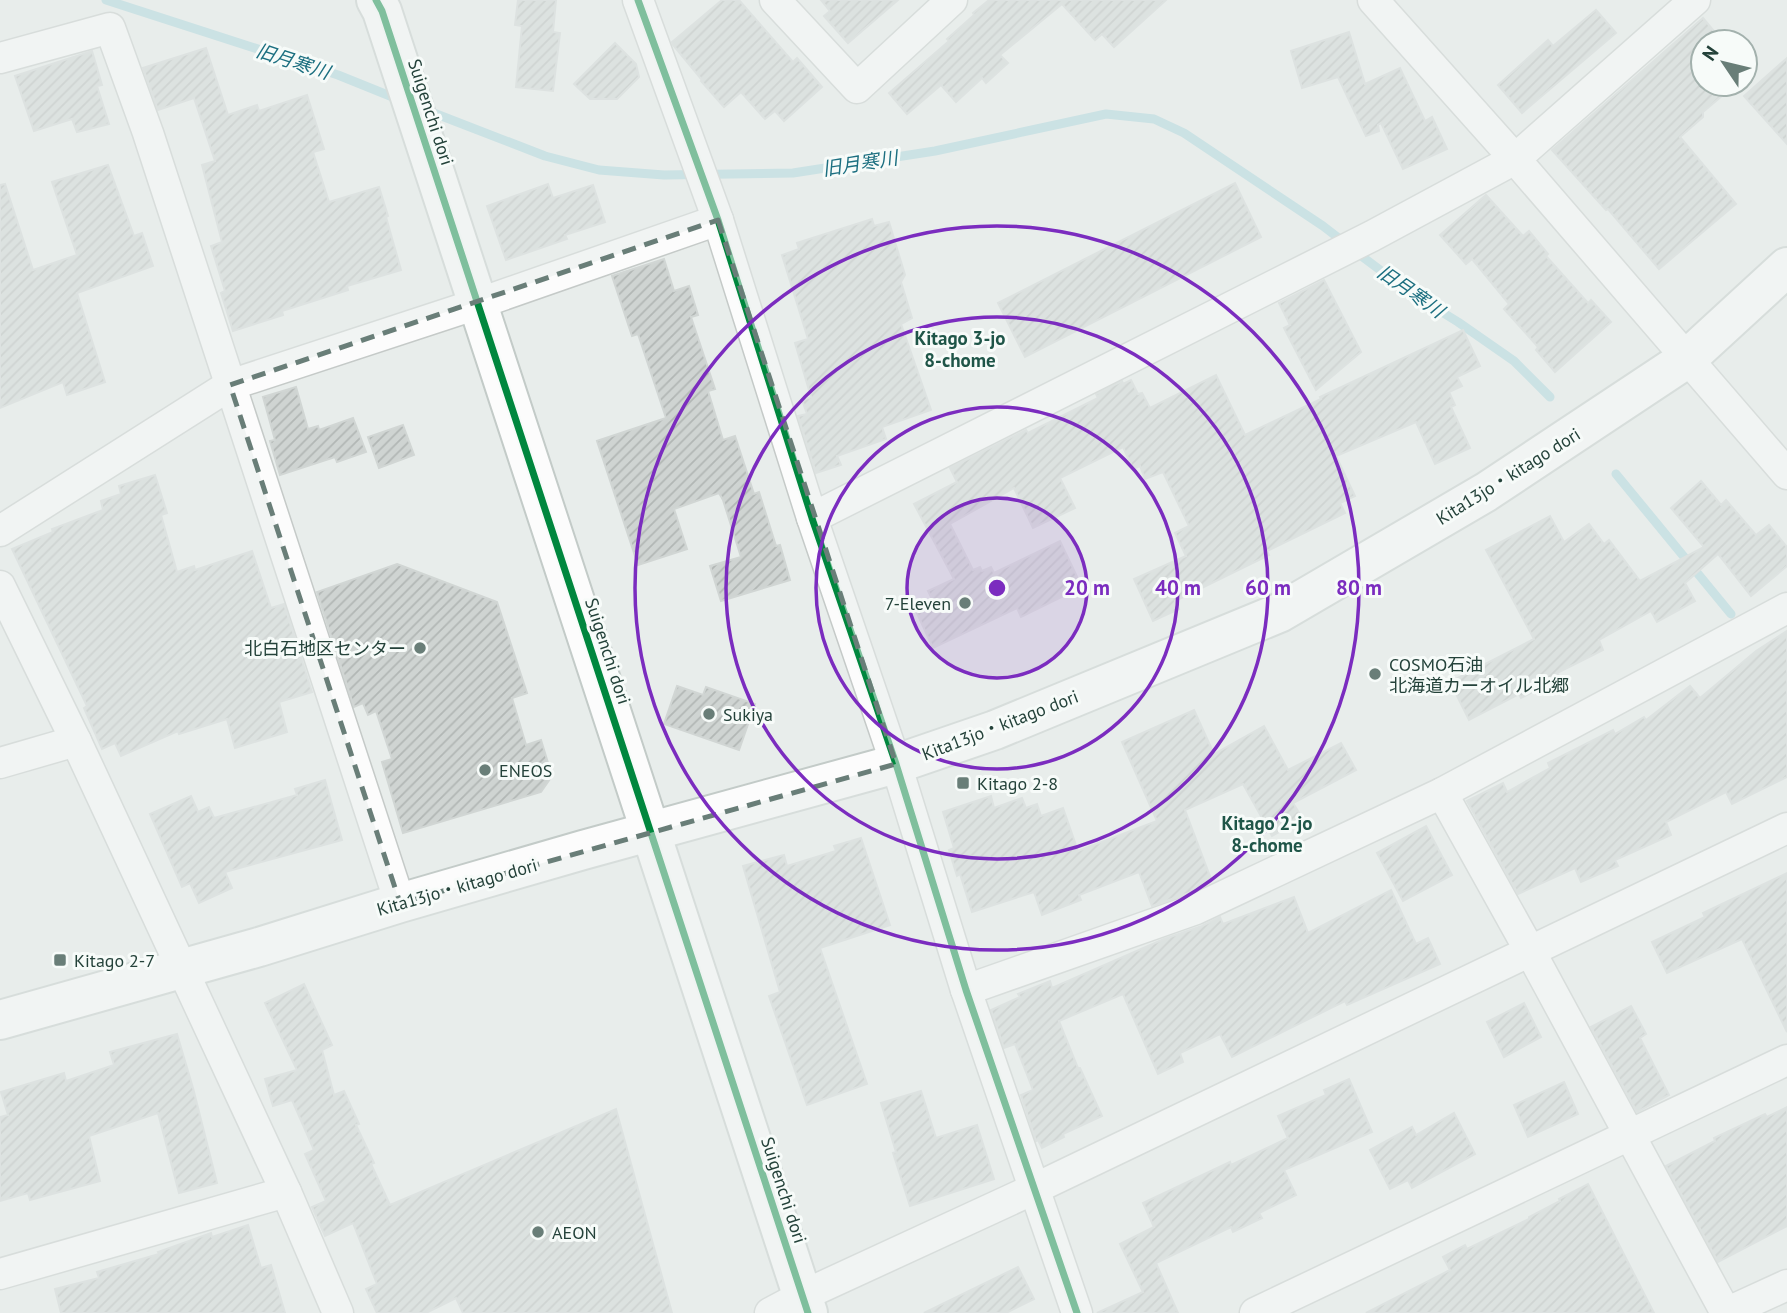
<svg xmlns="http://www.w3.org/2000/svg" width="1787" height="1313" viewBox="0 0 1787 1313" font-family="'PT Sans','Noto Sans JP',sans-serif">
	<defs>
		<pattern id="building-hatch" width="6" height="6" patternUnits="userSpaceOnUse" patternTransform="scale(1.75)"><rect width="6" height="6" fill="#cfd4d2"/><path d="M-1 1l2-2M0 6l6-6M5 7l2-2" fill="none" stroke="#b2b7b5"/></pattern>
	</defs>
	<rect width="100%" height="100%" fill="#e8edeb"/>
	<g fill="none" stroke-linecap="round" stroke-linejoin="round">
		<g stroke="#a9d4db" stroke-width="9">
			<path d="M106,0L338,75L400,100"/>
			<path d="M426,110L545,156L599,170L664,175L793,173L935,151L1106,114L1154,119L1184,133L1323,226L1345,243"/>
			<path d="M1356,252L1408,291L1458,322L1514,361L1550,397"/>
			<path d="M1616,474L1731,614"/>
		</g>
	</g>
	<g fill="url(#building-hatch)" stroke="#d1d6d4" stroke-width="2">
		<path d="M518,0H556L553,32L560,33L553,91L516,87L522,26L515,25Z"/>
		<path d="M722,0H739L793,62L797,58L822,87L784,121L775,111L765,119L741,92L724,107L701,81L702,80L673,45L672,42Z"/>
		<path d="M821,0H898L848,43L824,16L830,11Z"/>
		<path d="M989,0H1166L1114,47L1102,34L1095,40L1062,4L1000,55L1008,63L986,83L982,78L956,102L941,85L907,114L889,93L949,41L947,39L974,15L973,13Z"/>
		<path d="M1596,10L1616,33L1522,113L1498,85L1548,40L1553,46Z"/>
		<path d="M1703,18L1723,42H1703V84H1736L1703,112V117L1680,137L1736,204L1659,269L1608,209L1606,210L1552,150Z"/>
		<path d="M1349,32L1365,84L1400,68L1425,121L1432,117L1447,149L1403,169L1381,123L1378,125L1379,131L1366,136L1338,77L1302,88L1291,51Z"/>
		<path d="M615,43L636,64L639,77L617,99H590L574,84Z"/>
		<path d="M206,48L228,115L257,105L259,111L307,95L324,149L313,152L329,202L379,187L388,216L386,217L401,270L347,286L348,290L282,311L283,315L233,331L221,293L225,291L211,246L222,242L202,165L215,161L194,98L158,110L143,68Z"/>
		<path d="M92,51L102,85L97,86L109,124L77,132L72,119L34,131L15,76Z"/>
		<path d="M1787,58V144L1744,96Z"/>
		<path d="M108,165L134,236L142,233L153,266L77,293L105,382L67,395L63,382L0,408V185L5,184L33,270L77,255L52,182Z"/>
		<path d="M1235,183L1261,237L1025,357L998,303Z"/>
		<path d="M548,184L553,198L593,185L605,222L565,235L567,239L506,260L487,206Z"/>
		<path d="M1486,195L1523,236L1529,231L1548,254L1546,256L1588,303L1591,300L1611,322L1555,372L1536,350L1538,347L1504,309L1509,304L1472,259L1466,264L1440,235Z"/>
		<path d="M872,219L874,226L889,222L905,275L901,282L912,318L901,324L931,410L882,427L886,439L837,456L841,465L816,473L798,416L807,414L802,400L811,397L795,343L808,339L782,255L799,249L797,243Z"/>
		<path d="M664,259L674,291L689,286L698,315L691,317L715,389L708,391L723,440L735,436L754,494L759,492L776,546L780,545L790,580L721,601L710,566L741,557L723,500L719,493L674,509L687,549L638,565L597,441L666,418L638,334L632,336L612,276Z"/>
		<path d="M1324,280L1361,352L1316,390L1284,328L1290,325L1279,303Z"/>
		<path d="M1463,330L1480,366L1457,377L1462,386L1449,392L1455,405L1451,407L1470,448L1435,464L1416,422L1336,456L1355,496L1340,503L1345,513L1267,551L1269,555L1175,601L1179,609L1153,621L1134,579L1186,556L1175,533L1189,526L1163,472L1145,479L1140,466L1133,469L1123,447L1060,478L1075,508L1033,528L1014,488L950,524L973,570L980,567L982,571L991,567L994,573L1060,541L1082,587L1021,617L1017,608L933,648L914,607L932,599L928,591L954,579L914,504L957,482L950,468L1026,430L1028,433L1098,398L1096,394L1122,381L1123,384L1131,380L1138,394L1142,393L1150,408L1216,375L1245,435L1321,399L1320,397Z"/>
		<path d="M296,387L308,429L318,426L319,430L353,418L366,452L337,462L335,457L280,475L270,441L275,440L263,397Z"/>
		<path d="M403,425L414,455L379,468L368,437Z"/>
		<path d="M155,475L167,513L161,515L177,572L194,566L195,570L252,551L271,608L284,604L312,692L279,702L287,732L235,748L227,719L179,734L178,731L121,756L115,743L102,749L84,708L87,706L12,549L53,532L52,529L103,510L101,501L121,494L119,486Z"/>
		<path d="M1701,481L1721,505L1726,500L1756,535L1769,525L1787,547V566L1751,596L1718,554L1685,583L1695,601L1657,622L1651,611L1599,640L1603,650L1557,673L1560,678L1521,698L1519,694L1469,720L1450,682L1534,639L1486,550L1550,516L1564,542L1589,524L1604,544L1609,540L1640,581L1704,547L1671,508Z"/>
		<path d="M397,564L497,602L527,693L512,698L526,745L541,740L552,776L541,792L403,833L382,762L392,759L376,711L368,715L363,703L354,707L317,592Z"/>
		<path d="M1787,631V777L1732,804L1726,792L1666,822L1671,835L1615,860L1618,866L1581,882L1575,868L1518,894L1467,801L1503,783L1507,792L1550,768L1548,763L1613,730L1615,734L1644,717L1646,720L1690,686L1700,698L1756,651Z"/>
		<path d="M677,686L703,695L706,687L755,704L739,750L664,724Z"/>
		<path d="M1194,710L1214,754L1264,726L1288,770L1341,743L1356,770L1293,803L1303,819L1272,836L1243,784L1185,810L1211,879L1203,882L1205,885L1189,893L1152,906L1139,872L1079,895L1081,900L1042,915L1034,892L972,912L960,874L957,876L949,850L954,848L943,812L991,796L994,808L1022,798L1026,808L1037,804L1041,816L1063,808L1078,851L1157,821L1122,742Z"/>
		<path d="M325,780L342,840L225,872L232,888L199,903L190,883L182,887L150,814L191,796L198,812L209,807L214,818L297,795L295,789Z"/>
		<path d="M1426,826L1452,875L1403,901L1377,853Z"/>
		<path d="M861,838L890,925L820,948L867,1084L807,1105L769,996L780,992L743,866L784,855L787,866L836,851L834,846Z"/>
		<path d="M1787,873V1032L1742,939L1667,973L1652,942L1705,917L1703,913Z"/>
		<path d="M1391,890L1416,944L1428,938L1440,964L1347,1005L1345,1001L1232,1057L1220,1034L1180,1053L1183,1062L1158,1074L1123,994L1059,1021L1078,1068H1080L1102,1116L1063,1134L1064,1137L1042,1148L1038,1140L1036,1141L1021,1095L1033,1090L1015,1044L1004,1048L991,1010L1020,997L1018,994L1050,981L1052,988L1164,939L1202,926L1220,917L1223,924L1294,897L1308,933Z"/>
		<path d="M304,984L332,1045L322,1050L334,1095L344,1091L359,1124L356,1125L374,1163L371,1164L390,1205L616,1109L672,1313H463L456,1298L426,1313H377L366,1289L377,1284L353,1223L325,1236L312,1207L326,1201L305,1154L314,1150L292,1100L273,1106L265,1079L297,1070L265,1003Z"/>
		<path d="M1524,1003L1541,1037L1504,1057L1487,1022Z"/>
		<path d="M1631,1006L1646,1034L1640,1038L1669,1095L1637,1112L1591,1027Z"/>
		<path d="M177,1034L193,1088L217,1183L179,1193L158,1113L89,1136L100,1181L30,1200L28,1193L0,1201V1117L8,1115L1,1092L64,1073L66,1081L114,1065L110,1052Z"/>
		<path d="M1349,1079L1372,1132L1284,1170L1296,1195L1259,1213L1262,1218L1233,1232L1231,1227L1156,1263L1178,1313H1097L1143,1292L1120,1244L1154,1227L1143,1203L1230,1162L1231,1165L1288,1138L1278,1116L1326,1095L1324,1090Z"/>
		<path d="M1564,1082L1578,1114L1528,1137L1514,1105Z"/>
		<path d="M921,1091L936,1138L977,1125L994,1179L910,1206L893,1153L896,1152L881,1103Z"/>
		<path d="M1787,1107V1226L1718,1262L1666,1166L1715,1141L1714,1138L1765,1114L1767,1117Z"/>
		<path d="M1454,1113L1475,1154L1412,1188L1408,1180L1390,1189L1370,1150L1412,1127L1416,1135Z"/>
		<path d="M1588,1184L1654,1313H1366L1450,1270L1443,1257L1465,1245L1467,1249L1529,1219V1217L1560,1201L1559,1199Z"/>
		<path d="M248,1225L261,1268L271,1265L285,1313H61L55,1289L99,1278L97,1272L159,1254L158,1252L211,1233L212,1237Z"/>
		<path d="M1018,1267L1034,1299L1006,1313H924Z"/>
	</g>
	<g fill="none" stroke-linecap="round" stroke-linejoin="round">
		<defs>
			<g id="street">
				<path d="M638,0L718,220L812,518L896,764L966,990L1077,1313"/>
				<path d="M775,0L857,88L952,0"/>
				<path d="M1373,0L1515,159L1787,474"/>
				<path d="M0,58L110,28L148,133L400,903"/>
				<path d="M812,518L1372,236L1515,159L1695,0"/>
				<path d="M0,531L230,385L477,304L718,220"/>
				<path d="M0,586L76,741L286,1192L338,1313"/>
				<path d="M0,763L76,741"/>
				<path d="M1442,793L1530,951L1726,1313"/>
				<path d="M966,990L1196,909L1442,793L1787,608"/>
				<path d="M0,1274L286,1192"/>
				<path d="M770,1313L802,1296L1034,1189L1787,828"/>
				<path d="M1255,1313L1787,1060"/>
				<path d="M1726,1313L1787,1285"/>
			</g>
			<g id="secondary">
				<path d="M376,0L382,11L808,1313"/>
				<path d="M0,1020L259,947L400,903L583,850L896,764L995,730L1279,613L1486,492L1688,358L1787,267"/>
			</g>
		</defs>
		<use href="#street" stroke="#c5cac8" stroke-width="33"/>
		<use href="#secondary" stroke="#c3cbc8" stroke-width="42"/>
		<use href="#street" stroke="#fcfcfc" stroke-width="30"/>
		<use href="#secondary" stroke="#fcfcfc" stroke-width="38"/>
		<defs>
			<g id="cycleway">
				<path d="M376,0L382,11L808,1313"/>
				<path d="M638,0L718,220L812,518L896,764L966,990L1077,1313"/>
			</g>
		</defs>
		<use href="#cycleway" stroke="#f7fbf9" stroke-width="11"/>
		<use href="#cycleway" stroke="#00873e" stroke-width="7"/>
	</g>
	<path d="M0 0H1787V1313H0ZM718,220L896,764L400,903L230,385Z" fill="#e8edeb" fill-opacity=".55" fill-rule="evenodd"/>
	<path fill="none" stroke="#697e78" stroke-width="5" stroke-dasharray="14 9" stroke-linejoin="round" d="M718,220L896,764L400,903L230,385Z"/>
	<circle cx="997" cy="588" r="90" fill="#7b2cbf" fill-opacity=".12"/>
	<g fill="none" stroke="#7b2cbf" stroke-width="3.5">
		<circle cx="997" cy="588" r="90"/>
		<circle cx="997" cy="588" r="181"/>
		<circle cx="997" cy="588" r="271"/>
		<circle cx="997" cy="588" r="362"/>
	</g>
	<g fill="#697e78" stroke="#f7fbf9" stroke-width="2.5">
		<circle cx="965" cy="603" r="7"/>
		<circle cx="420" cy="648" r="7"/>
		<circle cx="1375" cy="674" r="7"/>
		<circle cx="709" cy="714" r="7"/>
		<circle cx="485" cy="770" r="7"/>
		<rect x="956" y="776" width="14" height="14" rx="3.5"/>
		<rect x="53" y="953" width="14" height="14" rx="3.5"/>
		<circle cx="538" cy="1232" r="7"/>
	</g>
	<g text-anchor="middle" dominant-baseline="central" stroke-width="6" stroke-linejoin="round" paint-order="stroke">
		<g font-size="18" fill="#24423a" stroke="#f7fbf9">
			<text transform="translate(431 112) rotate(72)">Suigenchi dori</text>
			<text transform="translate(1508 476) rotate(-32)">Kita13jo・kitago dori</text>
			<text transform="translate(608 651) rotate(72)">Suigenchi dori</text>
			<text transform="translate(1000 725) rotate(-21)">Kita13jo・kitago dori</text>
			<text transform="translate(457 887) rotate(-16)">Kita13jo・kitago dori</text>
			<text transform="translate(784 1190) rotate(72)">Suigenchi dori</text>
		</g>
		<g font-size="18" fill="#24423a" stroke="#f7fbf9" text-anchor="start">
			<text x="951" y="603" text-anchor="end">7-Eleven</text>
			<text x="406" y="648" text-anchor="end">北白石地区センター</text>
			<text x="1389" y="664">COSMO石油<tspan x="1389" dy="21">北海道カーオイル北郷</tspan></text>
			<text x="723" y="714">Sukiya</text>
			<text x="499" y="770">ENEOS</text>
			<text x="977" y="783">Kitago 2-8</text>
			<text x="74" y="960">Kitago 2-7</text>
			<text x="552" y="1232">AEON</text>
		</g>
		<g font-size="19" font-style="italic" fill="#1c6f80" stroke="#f7fbf9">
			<text transform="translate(293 61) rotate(18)">旧月寒川</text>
			<text transform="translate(860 163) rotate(-9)">旧月寒川</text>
			<text transform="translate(1411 291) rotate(35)">旧月寒川</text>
		</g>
		<g font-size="19" font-weight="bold" fill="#1f5548" stroke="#f7fbf9">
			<text x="960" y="338">Kitago 3-jo<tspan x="960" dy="22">8-chome</tspan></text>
			<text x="1267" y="823">Kitago 2-jo<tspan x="1267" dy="22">8-chome</tspan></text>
		</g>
	</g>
	<circle cx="997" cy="588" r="10" fill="#7b2cbf" stroke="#f7fbf9" stroke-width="3.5"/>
	<g font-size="21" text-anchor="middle" font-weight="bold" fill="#7b2cbf" stroke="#f7fbf9" stroke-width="6" stroke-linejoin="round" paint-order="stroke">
		<text x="1087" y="595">20 m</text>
		<text x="1178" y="595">40 m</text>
		<text x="1268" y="595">60 m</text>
		<text x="1359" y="595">80 m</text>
	</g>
	<g transform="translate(1724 63) rotate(305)"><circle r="33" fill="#f7fbf9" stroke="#a3b1ad" stroke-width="2"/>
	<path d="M0-5L12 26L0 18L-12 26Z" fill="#697e78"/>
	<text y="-10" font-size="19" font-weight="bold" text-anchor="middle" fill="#24423a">N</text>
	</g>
</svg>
